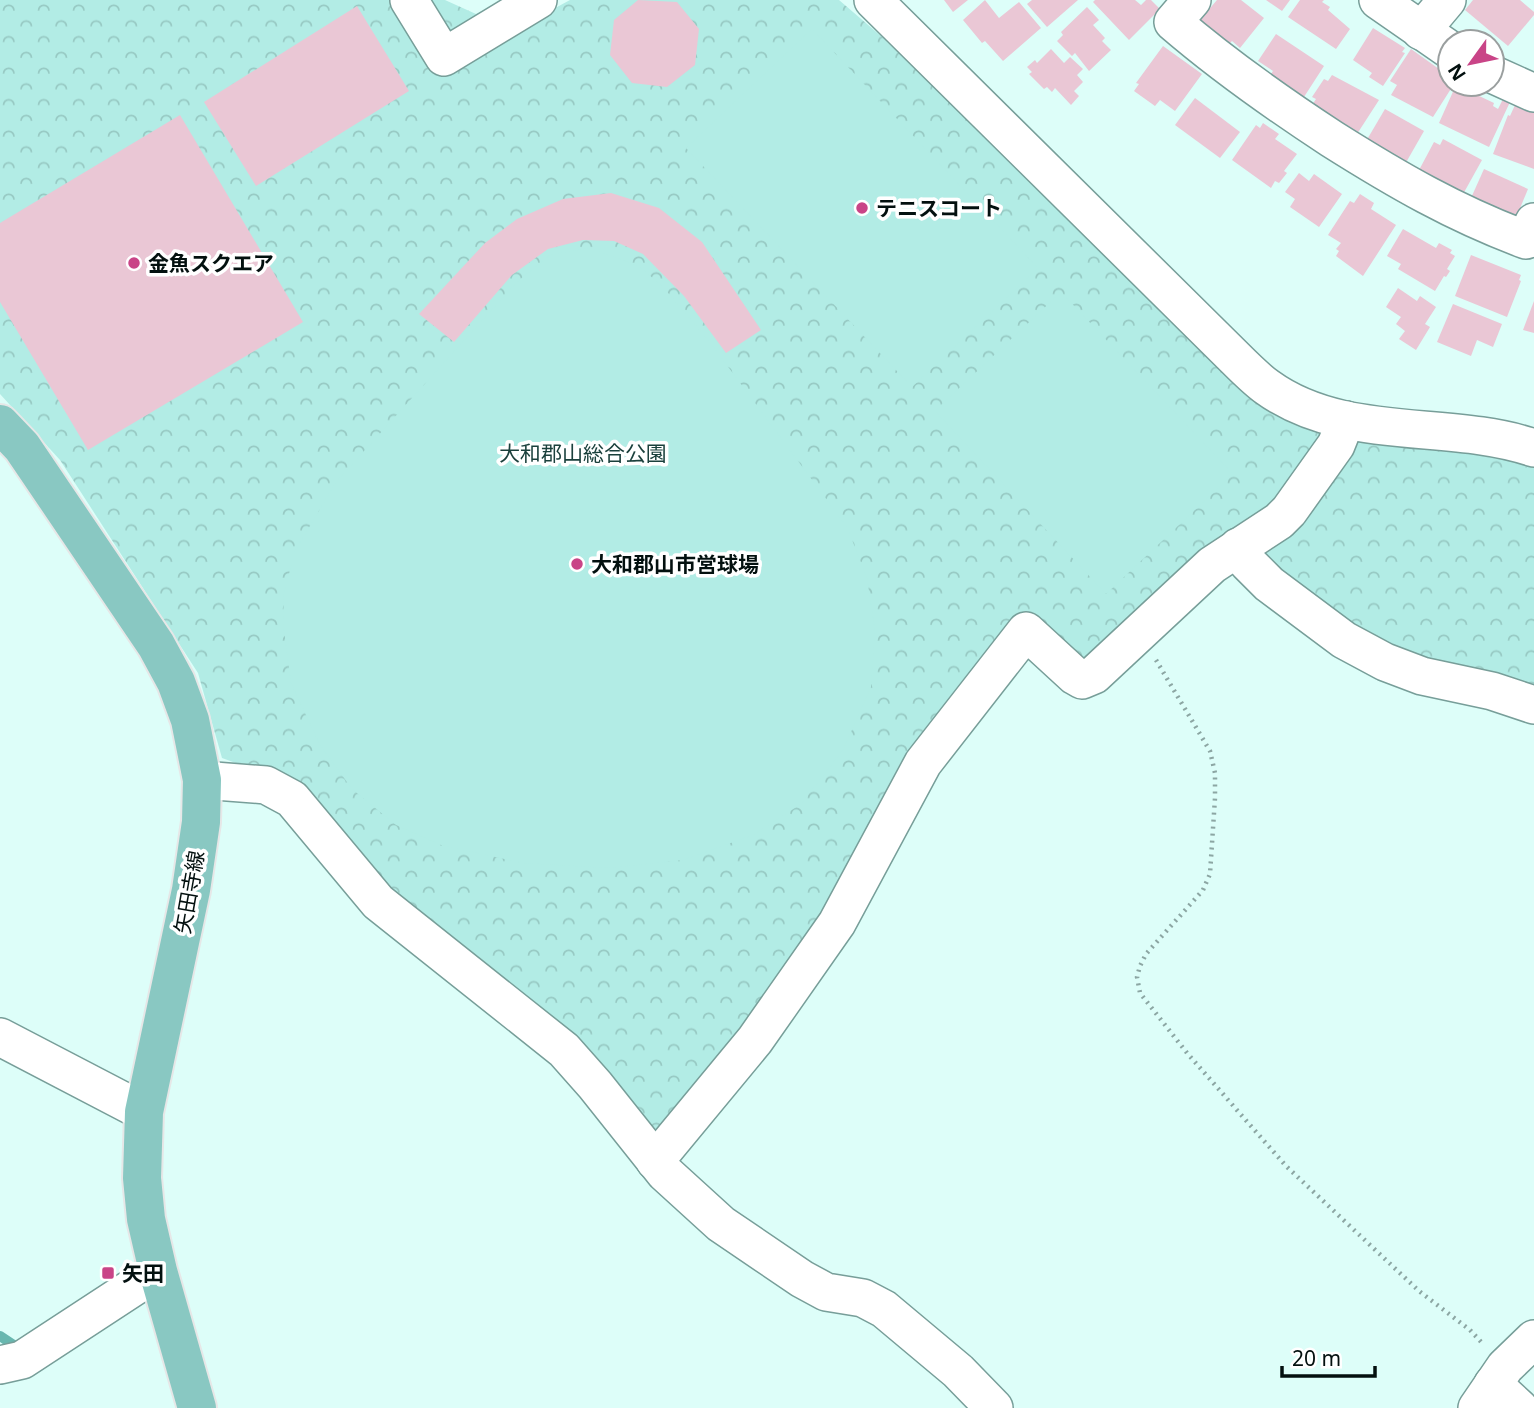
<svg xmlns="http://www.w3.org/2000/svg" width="1534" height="1408" viewBox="0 0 1534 1408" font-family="'Noto Sans','Noto Sans JP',sans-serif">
	<defs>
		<pattern id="park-crowns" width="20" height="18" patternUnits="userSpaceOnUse" patternTransform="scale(1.75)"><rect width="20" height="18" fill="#b2ece5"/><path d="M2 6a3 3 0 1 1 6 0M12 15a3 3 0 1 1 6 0" fill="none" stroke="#97c9c3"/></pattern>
	</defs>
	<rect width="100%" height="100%" fill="#ddfef9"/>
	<path fill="url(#park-crowns)" d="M0,0H445L476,14L504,0L546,13L570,0H839L881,36L1265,406L1433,447L1527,464L1534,468V700L1351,637L1227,541L1082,669L1019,618L901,762L817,928L650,1143L391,897L288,782L222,758L198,673L60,460L0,394Z"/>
	<g fill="#b2ece5">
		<path d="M812,29L1038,268L912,387L686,148Z"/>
		<path d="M590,248L639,266L663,287L709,341L847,527L867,578L875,631L871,687L843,750L801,804L753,835L683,860L609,868L523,863L441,845L396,825L352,789L320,745L291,683L283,623L284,593L295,551L336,482L517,282L550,255Z"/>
		<path d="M1061,292L1233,474L1106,594L935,411Z"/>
	</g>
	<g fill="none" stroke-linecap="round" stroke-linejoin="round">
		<path stroke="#68b7af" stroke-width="10" d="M0,1336L15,1346"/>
	</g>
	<g fill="#eac7d5">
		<path d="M638,0L677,2L699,29L695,65L667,87L632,83L610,55L614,20Z"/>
		<path d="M944,0H968L953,12Z"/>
		<path d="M985,0L999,18L1019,2L1041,28L1003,61L985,41L982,43L963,20Z"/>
		<path d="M1032,0H1078L1047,27L1027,4Z"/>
		<path d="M1095,0H1135L1141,5L1146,0H1151L1160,9L1129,40L1093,2Z"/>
		<path d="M1217,0H1241L1264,18L1240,48L1232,41L1229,44L1200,20Z"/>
		<path d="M1266,0H1290L1282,11Z"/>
		<path d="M1300,0H1324L1322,2L1330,7L1328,10L1350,29L1336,49L1288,17Z"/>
		<path d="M1473,0H1520L1534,12V15L1508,46L1465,10Z"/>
		<path d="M357,6L409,91L256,186L204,102Z"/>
		<path d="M1087,7L1099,20L1093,25L1105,38L1102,41L1111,50L1089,71L1075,53L1072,56L1057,41L1063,35L1061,32Z"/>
		<path d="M1373,28L1405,48L1402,52L1405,53L1383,86L1369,77L1372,73L1353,60Z"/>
		<path d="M1276,34L1324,66L1304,97L1271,74L1273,71L1258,61Z"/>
		<path d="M1163,46L1202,74L1175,111L1160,100L1155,106L1134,91L1139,84L1136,83Z"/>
		<path d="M1051,49L1064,63L1070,57L1083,69L1077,75L1083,82L1074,91L1079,96L1071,105L1055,88L1052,92L1047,87L1044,89L1029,74L1032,72L1027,67L1035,60L1037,63Z"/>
		<path d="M1411,49L1439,69V71L1448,78L1446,81L1450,84H1454L1433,117L1391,95L1397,85L1390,81Z"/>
		<path d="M1332,75L1379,100L1357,134L1312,105L1316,99L1312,97L1324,79L1328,81Z"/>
		<path d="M1456,85L1494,103L1493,106L1498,109L1503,99L1510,102L1489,147L1439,123Z"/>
		<path d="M1195,98L1240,132L1220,158L1175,125Z"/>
		<path d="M1515,105L1534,112V169L1493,154L1508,115L1510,116Z"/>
		<path d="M1385,109L1424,131L1404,166L1365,143Z"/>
		<path d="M180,115L303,322L88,450L0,302V223Z"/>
		<path d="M1263,123L1279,134L1275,139L1297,154L1284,171L1287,173L1279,183L1275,181L1271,188L1232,160L1256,125L1260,128Z"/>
		<path d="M1443,139L1482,160L1462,196L1418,172L1434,142L1440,145Z"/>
		<path d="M1484,169L1528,189L1516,218L1471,198Z"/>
		<path d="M1299,173L1309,181L1314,174L1342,194L1319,227L1290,207L1295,199L1285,192Z"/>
		<path d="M611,193L659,208L702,242L761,330L726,353L684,296L643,254L614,241L583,240L548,249L512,275L454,342L419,314L485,243L517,219L563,199Z"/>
		<path d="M1360,194L1374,203L1371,209L1396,225L1363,276L1336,256L1339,251L1336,249L1341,243L1328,235L1350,201L1354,203Z"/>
		<path d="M1403,229L1436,248L1439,243L1452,250L1450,253L1455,256L1447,269L1450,271L1446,277L1444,276L1435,291L1398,269L1401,264L1387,256Z"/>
		<path d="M1471,255L1521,275L1519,280L1521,281L1507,317L1455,296Z"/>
		<path d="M1398,288L1417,301L1420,296L1436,307L1425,324L1430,327L1416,350L1399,339L1405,331L1396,324L1401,317L1386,307Z"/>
		<path d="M1534,301V333L1523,330Z"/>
		<path d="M1453,304L1502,324L1493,347L1477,340L1471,356L1437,342Z"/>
	</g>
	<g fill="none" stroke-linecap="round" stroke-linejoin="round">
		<defs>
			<g id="minor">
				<path d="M409,0L444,57L538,0"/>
				<path d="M873,0L1235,358C1245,368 1256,379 1267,387C1344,443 1449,419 1534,448"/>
				<path d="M1192,0L1173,22C1223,65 1277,103 1332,139C1397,180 1454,213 1526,240L1534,222"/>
				<path d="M1378,0L1450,50"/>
				<path d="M1421,31L1447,0"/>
				<path d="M1492,74L1534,93"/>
				<path d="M1238,547L1248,563L1269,584L1344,640L1385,662L1422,676L1492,691L1534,705"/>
				<path d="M202,780L266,785L292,799L378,902L564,1050L595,1085L665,1173L721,1224L802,1279L826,1292L863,1298L884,1309L958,1371L994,1408"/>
				<path d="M0,1037L144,1112"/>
				<path d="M655,1161L755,1040L837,923L923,763L1026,631L1075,676L1082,680L1094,675L1212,565L1279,521L1289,511L1336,445L1346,420"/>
				<path d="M0,1365L22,1360L158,1271"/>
				<path d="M1493,1384L1519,1408"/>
				<path d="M1477,1408L1505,1367L1534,1339"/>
			</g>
			<path id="major" d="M0,424L22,447L156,645L176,682L190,720L202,780L201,822L191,890L144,1112L142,1178L146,1219L158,1271L197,1408"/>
		</defs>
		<use href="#minor" stroke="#779e99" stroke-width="40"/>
		<use href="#major" stroke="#e6e7e7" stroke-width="42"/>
		<path stroke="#8ca6a3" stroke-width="4.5" stroke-dasharray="2 5" stroke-linecap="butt" d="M1156,660L1210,751L1215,773V798L1210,874L1203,890L1146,954L1140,966L1137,977L1140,993L1187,1053L1286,1166L1419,1291L1470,1330L1483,1344"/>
		<use href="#minor" stroke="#fff" stroke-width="37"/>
		<use href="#major" stroke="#89c8c2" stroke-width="38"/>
	</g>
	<g fill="#c94487" stroke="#fff" stroke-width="2.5">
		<circle cx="862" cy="208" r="7"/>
		<circle cx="134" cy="263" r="7"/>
		<circle cx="577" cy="564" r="7"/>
		<rect x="101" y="1266" width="14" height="14" rx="3.5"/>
	</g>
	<g text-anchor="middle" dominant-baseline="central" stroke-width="7" stroke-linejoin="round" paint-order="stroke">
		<g font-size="21" font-weight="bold" fill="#03100f" stroke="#fff" text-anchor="start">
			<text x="876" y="208">テニスコート</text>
			<text x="148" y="263">金魚スクエア</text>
			<text x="591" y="564">大和郡山市営球場</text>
			<text x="122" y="1273">矢田</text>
		</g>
		<g font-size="21" fill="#1a403c" stroke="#fff">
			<text x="583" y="453">大和郡山総合公園</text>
		</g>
		<g font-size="21" fill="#03100f" stroke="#fff">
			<text transform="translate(189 892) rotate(-80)">矢田寺線</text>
		</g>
	</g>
	<g transform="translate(1471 63) rotate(237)"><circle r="33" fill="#ffffff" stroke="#9a9f9f" stroke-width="2"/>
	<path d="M0-5L12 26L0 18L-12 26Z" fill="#c94487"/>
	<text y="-10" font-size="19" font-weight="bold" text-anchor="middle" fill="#03100f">N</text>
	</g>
	<path d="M1282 1366v10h93v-10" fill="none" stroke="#03100f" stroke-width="3.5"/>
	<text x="1292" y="1366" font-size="21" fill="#03100f" stroke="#ffffff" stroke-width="5" paint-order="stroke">20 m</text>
</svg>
